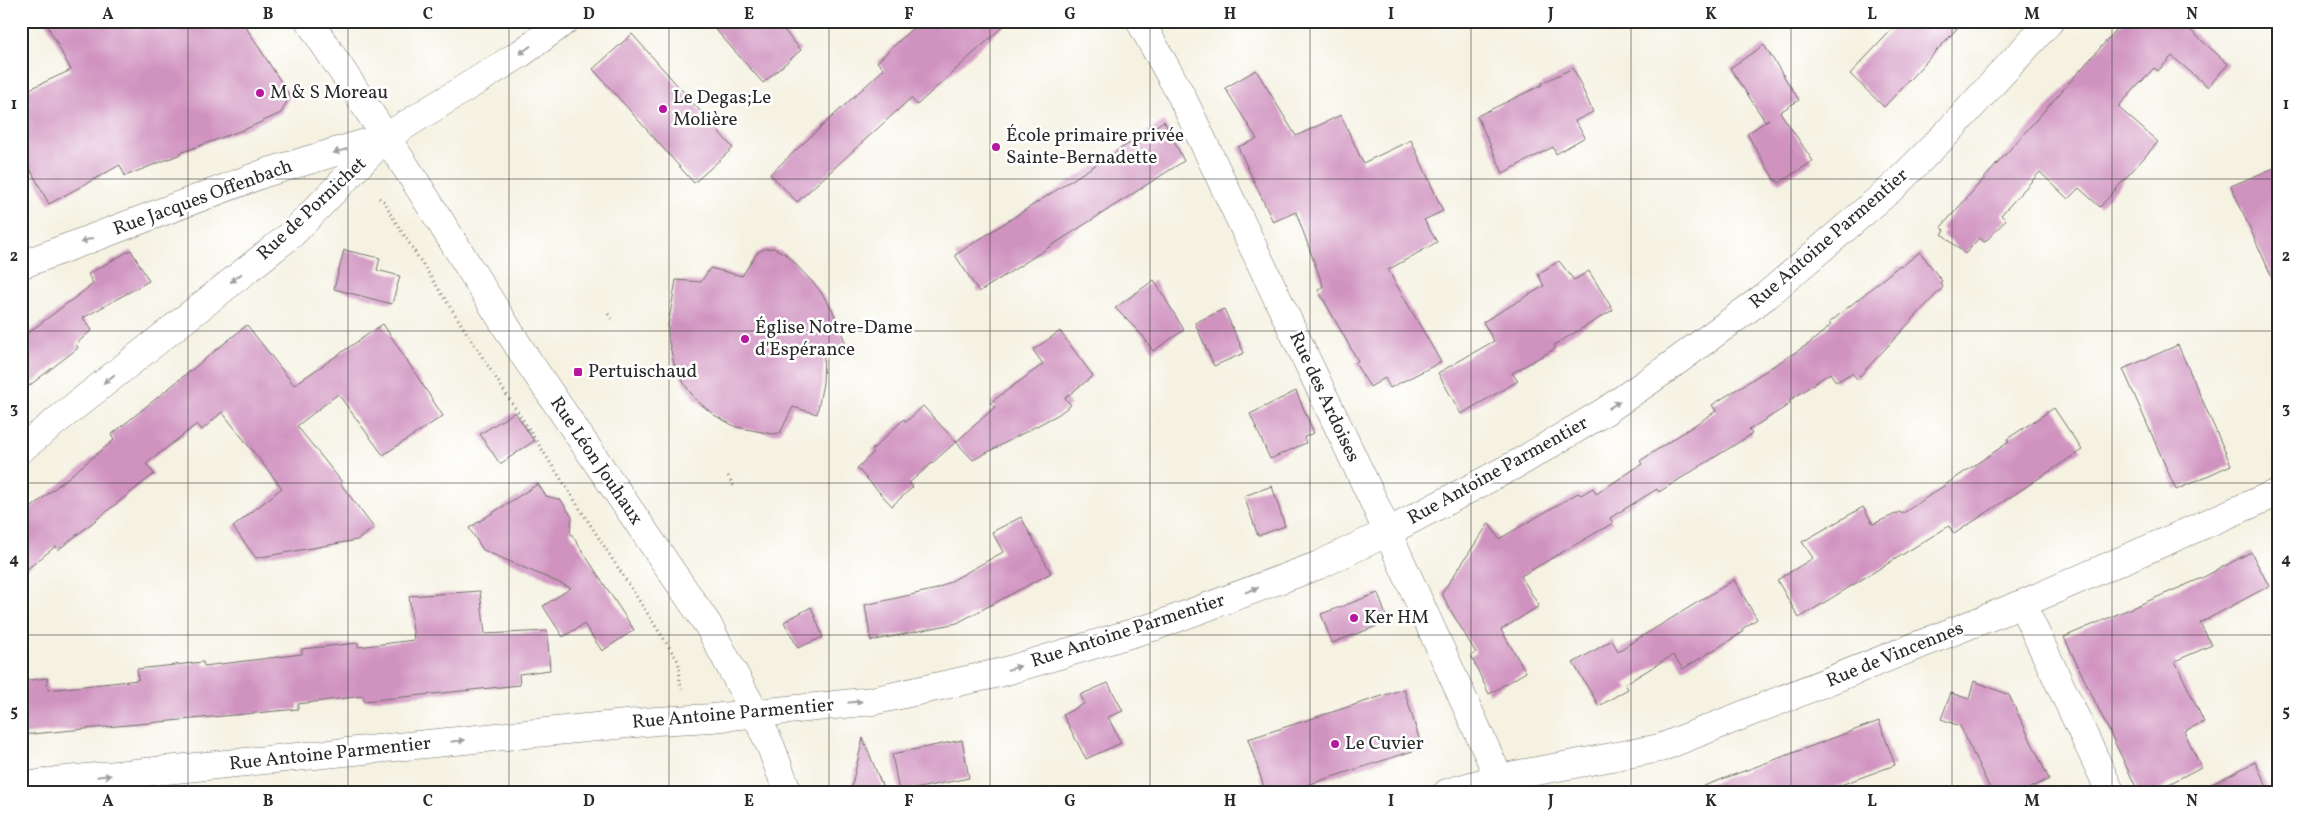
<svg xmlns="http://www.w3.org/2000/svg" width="2300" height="814" viewBox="0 0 2300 814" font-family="Vollkorn,serif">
	<rect width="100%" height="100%" fill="#fff"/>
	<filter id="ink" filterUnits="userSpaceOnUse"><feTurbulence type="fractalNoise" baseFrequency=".02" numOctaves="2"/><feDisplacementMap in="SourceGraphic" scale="10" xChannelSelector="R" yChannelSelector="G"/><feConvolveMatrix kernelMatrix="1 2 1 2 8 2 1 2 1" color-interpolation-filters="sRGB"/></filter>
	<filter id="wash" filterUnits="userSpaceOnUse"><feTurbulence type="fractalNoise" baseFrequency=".0096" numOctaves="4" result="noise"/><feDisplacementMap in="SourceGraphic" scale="20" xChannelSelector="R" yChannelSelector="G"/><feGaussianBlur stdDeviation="1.12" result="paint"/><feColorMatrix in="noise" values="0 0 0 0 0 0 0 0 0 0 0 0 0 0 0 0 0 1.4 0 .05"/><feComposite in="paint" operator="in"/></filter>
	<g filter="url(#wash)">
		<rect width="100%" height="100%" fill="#f5f2e2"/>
		<g id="blocks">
			<g fill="#d093c0">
				<path d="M45,21H242L290,96L281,113L248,128L180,153L181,154L125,176L120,165L49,204L21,152V93L71,70Z"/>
				<path d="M708,21H776L801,50L763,83Z"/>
				<path d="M920,21H1009L917,105L911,98L797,202L770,174L884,69L877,62Z"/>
				<path d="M1900,21H1964L1884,107L1850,74Z"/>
				<path d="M2124,21H2180L2228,64L2208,87L2172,56L2158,71L2154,68L2118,107L2158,142L2100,207L2079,188L2068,199L2040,172L2001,215L2006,220L1985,242L1979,238L1965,254L1942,234L1945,231L1941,227Z"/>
				<path d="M632,34L733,148L694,183L593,69Z"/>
				<path d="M1764,45L1799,100L1780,112L1813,161L1779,183L1777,180L1775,181L1747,134L1769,119L1765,121L1730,68Z"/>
				<path d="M1573,68L1593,112L1575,121L1585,137L1556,154L1553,147L1503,173L1477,116L1542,85V83Z"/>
				<path d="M1256,70L1296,136L1341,115L1363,163L1411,140L1443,211L1424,220L1437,242L1388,270L1441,362L1390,388L1385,378L1370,387L1355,363L1358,361L1318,290L1323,286L1296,212L1273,222L1238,147L1257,139L1225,88Z"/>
				<path d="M1164,121L1184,161L979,292L955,255Z"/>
				<path d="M2279,166V293L2231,186Z"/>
				<path d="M773,248L786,254L818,288L832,309L846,344L824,355L823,383L817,414L793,407L780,433L772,434L736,427L714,415L696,400L685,385L674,364L669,342L668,326L676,280L701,282L710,268L742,276L757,253L764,249Z"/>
				<path d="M131,250L149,281L83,318L92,330L76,344L78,348L21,392V338L93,284L88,274Z"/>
				<path d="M344,250L380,258L377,270L400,276L392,304L334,289Z"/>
				<path d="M1920,252L1942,281L1940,283L1943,287L1857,379L1852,373L1836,382L1830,373L1789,401L1790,404L1749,430L1752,434L1659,492L1657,489L1610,518L1613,523L1521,576L1539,606L1501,630L1526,672L1489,694L1471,656L1476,653L1448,606L1442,593L1489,523L1499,539L1578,493L1581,495L1593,488L1596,494L1642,464L1640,461L1716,411L1712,405L1810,343L1831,325L1829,323L1900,265L1902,266Z"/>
				<path d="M1559,261L1574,280L1589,271L1613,310L1554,345L1556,348L1512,373L1518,381L1461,414L1438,373L1494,341L1483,322L1544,286L1538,274Z"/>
				<path d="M1154,280L1184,330L1153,351L1143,336L1115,308Z"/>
				<path d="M1224,309L1244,353L1214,366L1195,323Z"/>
				<path d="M383,324L443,416L383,455L338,394L297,426L342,482L340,483L374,528L357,540L256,558L233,527L282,488L222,412L202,430L197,424L146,464L154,474L58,550L56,546L21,574V516L114,440L111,435L247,325L294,385Z"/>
				<path d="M1060,331L1093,376L1065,398L1071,405L1059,414L973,460L956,442L995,407L990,403L1043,364L1033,350Z"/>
				<path d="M2178,345L2231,465L2176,490L2123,369Z"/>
				<path d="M1296,391L1314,433L1304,437L1306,443L1270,459L1250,414Z"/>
				<path d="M923,406L956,442L909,483L913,487L892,506L857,468L874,452L872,450L904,419L906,422Z"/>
				<path d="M2054,408L2082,450L1954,534L1949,526L1799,618L1777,580L1813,558L1802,542L1863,507L1873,524L1900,512L1902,514L2009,442L2007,439Z"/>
				<path d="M515,412L534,441L500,464L480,434Z"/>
				<path d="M538,484L546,496L561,500L572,517L570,532L634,630L602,651L584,624L563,637L543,606L571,588L483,550L469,528Z"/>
				<path d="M1272,486L1285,526L1258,536L1244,496Z"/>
				<path d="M1021,517L1051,573L957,623L871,641L865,605L937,589L1003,552L992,532Z"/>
				<path d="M2251,552L2269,586L2200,623L2212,645L2175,661L2204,722L2184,731L2201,767L2152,793H2139L2064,637L2202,578Z"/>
				<path d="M1734,580L1757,619L1742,629L1743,632L1683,669L1673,655L1625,684L1628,689L1599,706L1573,663L1612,640L1618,651Z"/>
				<path d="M480,591L485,634L547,631L550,670L519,674L520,685L364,701L363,696L298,704V709L21,735V681L47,678L48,690L138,680L137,669L203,662L204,666L302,654V649L358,643V647L414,640L409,596Z"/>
				<path d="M1378,593L1388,622L1332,643L1321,614Z"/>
				<path d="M811,607L823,637L798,648L784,622Z"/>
				<path d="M1974,681L2009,695L2049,779L2020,793H1992L1960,726L1941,719L1951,693L1969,699Z"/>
				<path d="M1108,683L1123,711L1108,717L1121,743L1086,759L1063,715L1085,703L1080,695Z"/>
				<path d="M1404,689L1422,748L1282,793H1266L1248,739Z"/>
				<path d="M1879,721L1895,765L1819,793H1693V790Z"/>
				<path d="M863,738L885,793H850Z"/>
				<path d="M962,740L969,778L899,792L892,754Z"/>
				<path d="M2255,762L2270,793H2195Z"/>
			</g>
		</g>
	</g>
	<g filter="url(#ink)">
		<use href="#blocks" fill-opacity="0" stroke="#72716b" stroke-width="1"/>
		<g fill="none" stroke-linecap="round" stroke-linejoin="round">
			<defs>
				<g id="minor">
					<path d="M1140,21L1181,95L1373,500L1499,778"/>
					<path d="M2022,604L2111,793"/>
					<path d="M1447,793L1499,778L1660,748L2022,604L2279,492"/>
				</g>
				<g id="tertiary">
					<path d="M309,21L415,181L524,355L708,625L755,713L771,747L788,793"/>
					<path d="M21,265L265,173L386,137"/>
				</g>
				<g id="secondary">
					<path d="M21,449L292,234L386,137L520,54L565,21"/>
					<path d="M21,787L56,781L656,721L712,718L872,701L999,673L1156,626L1319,565L1388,532L1522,461L1604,412L1662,372L1767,295L1893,187L1948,132L2050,21"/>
				</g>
			</defs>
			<use href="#minor" stroke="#72716b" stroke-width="29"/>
			<use href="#tertiary" stroke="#72716b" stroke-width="29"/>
			<use href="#secondary" stroke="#72716b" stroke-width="29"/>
			<g stroke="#72716b" stroke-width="3" stroke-dasharray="1 4" stroke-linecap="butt">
				<path d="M379,198L385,202L391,215L678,661C681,672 678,678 682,689"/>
				<path d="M608,314L612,319"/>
				<path d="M728,476L735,488"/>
			</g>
			<use href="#minor" stroke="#fff" stroke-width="28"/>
			<use href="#tertiary" stroke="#fff" stroke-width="28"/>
			<use href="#secondary" stroke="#fff" stroke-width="28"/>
		</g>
		<defs><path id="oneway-solid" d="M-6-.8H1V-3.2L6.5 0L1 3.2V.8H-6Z" transform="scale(1.25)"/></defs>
		<g fill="#a0a0a0">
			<use href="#oneway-solid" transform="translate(525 50) rotate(144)"/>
			<use href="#oneway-solid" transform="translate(340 151) rotate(164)"/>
			<use href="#oneway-solid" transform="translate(87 240) rotate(159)"/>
			<use href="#oneway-solid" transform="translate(236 278) rotate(142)"/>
			<use href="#oneway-solid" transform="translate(109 379) rotate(142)"/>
			<use href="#oneway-solid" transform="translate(1614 405) rotate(-34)"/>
			<use href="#oneway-solid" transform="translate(1252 590) rotate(-21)"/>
			<use href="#oneway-solid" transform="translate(1014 668) rotate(-16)"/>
			<use href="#oneway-solid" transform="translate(855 702) rotate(-6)"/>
			<use href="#oneway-solid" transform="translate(458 741) rotate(-6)"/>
			<use href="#oneway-solid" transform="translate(104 776) rotate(-6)"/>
		</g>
	</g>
	<path fill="none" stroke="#2b2b2b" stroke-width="1" stroke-opacity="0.55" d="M188,21V793M348,21V793M509,21V793M669,21V793M829,21V793M990,21V793M1150,21V793M1310,21V793M1471,21V793M1631,21V793M1791,21V793M1952,21V793M2112,21V793M21,179H2279M21,331H2279M21,483H2279M21,635H2279"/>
	<g fill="#b5179e" stroke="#fff" stroke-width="2">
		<circle cx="260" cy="93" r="5"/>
		<circle cx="663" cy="109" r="5"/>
		<circle cx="996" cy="147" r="5"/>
		<circle cx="745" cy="339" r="5"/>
		<rect x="573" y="367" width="10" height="10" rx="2.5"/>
		<circle cx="1354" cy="618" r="5"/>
		<circle cx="1335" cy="744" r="5"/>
	</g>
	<g text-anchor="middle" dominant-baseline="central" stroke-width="5" stroke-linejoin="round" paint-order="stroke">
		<g font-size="19" fill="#2b2b2b" stroke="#fff" text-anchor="start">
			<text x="270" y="93">M &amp; S Moreau</text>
			<text x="673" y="98">Le Degas;Le<tspan x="673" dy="22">Molière</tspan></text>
			<text x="1006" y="136">École primaire privée<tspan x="1006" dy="22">Sainte-Bernadette</tspan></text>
			<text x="755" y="328">Église Notre-Dame<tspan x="755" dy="22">d'Espérance</tspan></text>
			<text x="588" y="372">Pertuischaud</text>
			<text x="1364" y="618">Ker HM</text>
			<text x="1345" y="744">Le Cuvier</text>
		</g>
		<g font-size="19" fill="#2b2b2b" stroke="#fff">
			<text transform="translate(203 198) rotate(-20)">Rue Jacques Offenbach</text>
			<text transform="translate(312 209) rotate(-43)">Rue de Pornichet</text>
			<text transform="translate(1829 239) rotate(-41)">Rue Antoine Parmentier</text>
			<text transform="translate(1324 397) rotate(65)">Rue des Ardoises</text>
			<text transform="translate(596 461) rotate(56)">Rue Léon Jouhaux</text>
			<text transform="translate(1498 471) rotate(-29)">Rue Antoine Parmentier</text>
			<text transform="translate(1128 631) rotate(-18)">Rue Antoine Parmentier</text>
			<text transform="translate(1895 655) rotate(-22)">Rue de Vincennes</text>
			<text transform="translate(733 714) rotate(-5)">Rue Antoine Parmentier</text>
			<text transform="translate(330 754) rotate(-6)">Rue Antoine Parmentier</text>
		</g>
	</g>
	<rect width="2300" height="814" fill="none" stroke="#fff" stroke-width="55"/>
	<rect x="28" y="28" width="2244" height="758" fill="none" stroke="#2b2b2b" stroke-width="2"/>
	<g font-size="16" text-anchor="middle" font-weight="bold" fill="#2b2b2b">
		<text x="108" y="19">A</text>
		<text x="268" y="19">B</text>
		<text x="428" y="19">C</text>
		<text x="589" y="19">D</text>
		<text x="749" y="19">E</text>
		<text x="909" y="19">F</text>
		<text x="1070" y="19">G</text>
		<text x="1230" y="19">H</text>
		<text x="1391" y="19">I</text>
		<text x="1551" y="19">J</text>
		<text x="1711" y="19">K</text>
		<text x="1872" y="19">L</text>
		<text x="2032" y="19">M</text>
		<text x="2192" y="19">N</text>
		<text x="14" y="109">1</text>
		<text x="2286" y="109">1</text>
		<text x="14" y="261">2</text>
		<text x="2286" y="261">2</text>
		<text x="14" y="413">3</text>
		<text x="2286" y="413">3</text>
		<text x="14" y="564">4</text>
		<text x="2286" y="564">4</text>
		<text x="14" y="716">5</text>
		<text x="2286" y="716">5</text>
		<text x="108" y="806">A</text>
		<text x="268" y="806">B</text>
		<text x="428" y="806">C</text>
		<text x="589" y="806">D</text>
		<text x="749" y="806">E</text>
		<text x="909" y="806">F</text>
		<text x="1070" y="806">G</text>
		<text x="1230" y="806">H</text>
		<text x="1391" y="806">I</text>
		<text x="1551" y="806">J</text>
		<text x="1711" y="806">K</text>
		<text x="1872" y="806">L</text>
		<text x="2032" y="806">M</text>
		<text x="2192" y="806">N</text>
	</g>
</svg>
